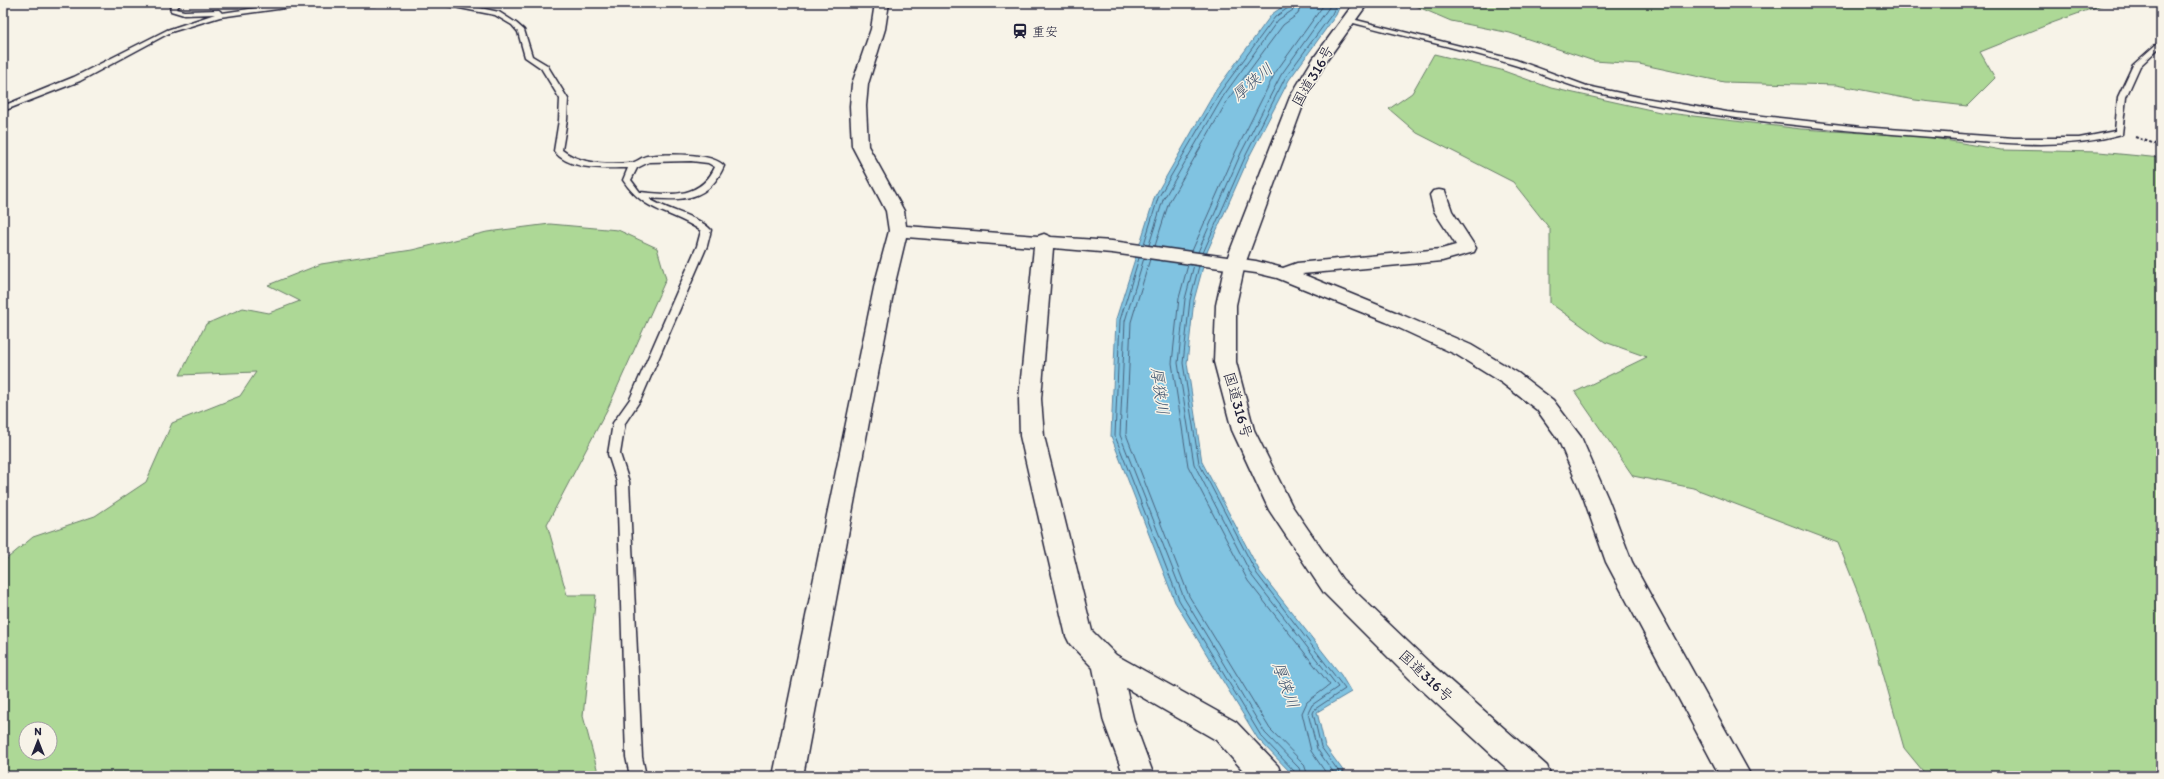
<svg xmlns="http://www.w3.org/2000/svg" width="2164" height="779" viewBox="0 0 2164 779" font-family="Itim,'Klee One',sans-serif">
	<rect width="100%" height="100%" fill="#f7f3e8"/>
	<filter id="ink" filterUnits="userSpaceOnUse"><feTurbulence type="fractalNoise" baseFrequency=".025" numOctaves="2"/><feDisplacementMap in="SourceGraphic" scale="8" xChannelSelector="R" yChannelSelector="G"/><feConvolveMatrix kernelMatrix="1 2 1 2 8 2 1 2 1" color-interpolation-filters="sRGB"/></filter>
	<g filter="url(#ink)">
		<g fill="#add896" stroke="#687d68" fill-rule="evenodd">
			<path d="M1409,3H2107L2052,23L1980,52L1995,78L1967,106L1915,100L1836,85L1724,82L1639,64L1594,61L1510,33L1451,21Z"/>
			<path d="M1434,54L1501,70L1551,88L1660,112L1801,129L1928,137L2001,150L2099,152L2161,158V776H1927L1904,748L1866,613L1838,543L1693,488L1633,476L1575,392L1647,357L1605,342L1550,303V229L1513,182L1417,133L1389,109L1412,93Z"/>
			<path d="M550,224L618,230L657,248L666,279L608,408L547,524L567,595H596L583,716L599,776H3V562L33,537L95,516L146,482L172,423L240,396L256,372L180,375L206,324L243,308L269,313L300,301L268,285L321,264L412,250L487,232ZM26,729H50V753H26Z"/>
		</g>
		<path fill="#80c3e1" stroke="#5a839f" d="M1288,3H1341L1336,15L1289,80L1249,157L1207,252L1194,300L1187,363L1202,462L1260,572L1341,675L1351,692L1317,712L1325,746L1347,776H1294L1258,739L1175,602L1111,436L1116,319L1155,196L1216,90L1272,14Z"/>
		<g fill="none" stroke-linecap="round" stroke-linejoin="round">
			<g stroke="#48627d" stroke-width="1">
				<path d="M1144,244L1158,198L1220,92L1275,17L1288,8L1290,3"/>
				<path d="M1149,245L1163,200L1224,95L1278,20L1293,10L1295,3"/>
				<path d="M1155,246L1169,202L1229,98L1283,25L1298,14L1301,3"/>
				<path d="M1192,251L1236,151L1275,73L1325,3"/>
				<path d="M1198,252L1241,153L1281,75L1332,3"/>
				<path d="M1203,253L1246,155L1285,78L1332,14L1337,3"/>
				<path d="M1139,258L1120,320L1115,436L1179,600L1261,736L1295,772L1296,776"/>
				<path d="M1144,258L1125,321L1120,435L1184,598L1265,733L1299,768L1302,776"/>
				<path d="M1150,259L1131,322L1126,434L1189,596L1270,729L1304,764L1308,776"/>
				<path d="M1188,265L1179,298L1172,363L1188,466L1248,581L1330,685L1307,702L1302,713L1311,751L1328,776"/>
				<path d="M1194,265L1185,299L1178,363L1194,464L1252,576L1338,687L1312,705L1308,713L1317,749L1336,776"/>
				<path d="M1199,266L1190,300L1183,363L1199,463L1257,574L1345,689L1315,709L1313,713L1321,747L1342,776"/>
			</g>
			<defs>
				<g id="service">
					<path d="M173,3H181L176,9L184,11L219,10L222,13L291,3H378L375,5L299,6L220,17L171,32L80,81L3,111V106L74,77L167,30L215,14L184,15L171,11L170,6Z"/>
					<path d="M434,3H457L499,12L516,23L524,30L532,56L547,65L568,99L567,120L562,150C580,164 608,165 630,163C636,163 641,157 647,156C665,154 712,152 724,166C709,201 682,201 648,198C665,210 699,216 711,230L707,246L641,399L625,423L620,454L629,482L642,757L646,776H630L626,757L617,482L608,454L613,423L630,399L697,246L701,231C672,210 645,214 623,180L628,168C604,168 570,171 554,151L559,120L560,99L541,68L525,57L518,32L512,25L495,15ZM691,161L708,163L715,167C700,199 671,195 640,192L631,180L637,168L649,162Z"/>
					<path d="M472,3H500L497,5L475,6L473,5Z"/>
					<path d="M643,3H662V4C658,7 647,6 643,3Z"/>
					<path d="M1348,18L1516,60L1587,86L1639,97L1727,112L1861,127L2014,138H2079L2115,131L2118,97L2133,65L2161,40V46L2140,66L2126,97L2122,134C2060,151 1996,142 1932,137C1819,129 1705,118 1594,92C1565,85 1539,72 1511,64C1457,47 1401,36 1346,21V19Z"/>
				</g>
				<path id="minor" d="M875,3H889L885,29L868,84L866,106L868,146L904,211L906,226L1038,236L1044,234L1051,237L1112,241L1256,261L1283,268L1297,263L1441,249L1456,245L1434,211L1430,195L1433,191L1439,190L1445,191L1452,211L1476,248L1474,252L1442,261L1302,274L1400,314L1471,345L1518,373L1553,400L1581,437L1608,499L1632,562L1751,776H1720L1606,562L1584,499L1558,439L1537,410L1502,383L1457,355L1386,322L1277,278L1256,273L1112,253L1053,248L1041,399L1044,436L1092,631L1116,655L1236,722L1278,766L1282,776H1248L1216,740L1126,688L1134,722L1154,776H1124L1104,722L1093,668L1070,644L1066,636L1020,436L1019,399L1034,247L906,237L895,283L803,776H773L875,283L889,231L886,211L852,146L850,106L852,84L871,29Z"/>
				<path id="trunk" d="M1354,3H1368L1327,60L1306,97L1245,264L1236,305V362L1254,430L1292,506L1342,579L1430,663L1547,766L1551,776H1515L1410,679L1324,593L1269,510L1232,430L1214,362L1216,305L1225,264L1290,97L1313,59Z"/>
			</defs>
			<use href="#service" stroke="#22223b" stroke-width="3"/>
			<use href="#minor" stroke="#22223b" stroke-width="3"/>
			<use href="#trunk" stroke="#22223b" stroke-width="3"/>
			<path stroke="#22223b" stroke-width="2" stroke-dasharray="3 2" stroke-linecap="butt" d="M2135,137L2161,146"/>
			<use href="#service" fill="#f7f3e8" fill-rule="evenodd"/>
			<use href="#minor" fill="#f7f3e8" fill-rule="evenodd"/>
			<use href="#trunk" fill="#f7f3e8" fill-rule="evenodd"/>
		</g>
	</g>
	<defs>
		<symbol id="station-bare" viewBox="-9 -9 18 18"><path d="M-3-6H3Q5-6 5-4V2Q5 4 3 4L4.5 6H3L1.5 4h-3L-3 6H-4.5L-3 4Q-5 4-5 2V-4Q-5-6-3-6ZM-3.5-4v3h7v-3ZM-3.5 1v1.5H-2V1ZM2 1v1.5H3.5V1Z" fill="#22223b" stroke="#f7f3e8" stroke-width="2.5" paint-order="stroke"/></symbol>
	</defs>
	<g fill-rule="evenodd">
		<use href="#station-bare" x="1009" y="20" width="22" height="22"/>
	</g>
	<g text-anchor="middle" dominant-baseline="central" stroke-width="3" stroke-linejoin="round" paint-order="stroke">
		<g font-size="13" fill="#22223b" stroke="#f7f3e8" text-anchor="start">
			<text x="1032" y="31">重安</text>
		</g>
		<g font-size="15" fill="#22223b" stroke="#f7f3e8">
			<text transform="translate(1313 76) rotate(-60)">国道316号</text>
			<text transform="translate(1238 405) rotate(74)">国道316号</text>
			<text transform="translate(1426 676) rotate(43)">国道316号</text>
		</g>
		<g font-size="16" font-style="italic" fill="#3e526d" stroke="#f7f3e8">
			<text transform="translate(1252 82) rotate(-40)">厚狭川</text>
			<text transform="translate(1160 391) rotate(82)">厚狭川</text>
			<text transform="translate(1286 685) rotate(70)">厚狭川</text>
		</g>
	</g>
	<rect width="2164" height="779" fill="none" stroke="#f7f3e8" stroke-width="16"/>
	<rect x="8" y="8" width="2148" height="763" fill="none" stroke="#22223b" stroke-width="1.5" filter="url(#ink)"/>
	<g transform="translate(38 741)"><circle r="19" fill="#f7f3e8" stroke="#a29fa3"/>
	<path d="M0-3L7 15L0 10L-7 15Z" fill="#22223b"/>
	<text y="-6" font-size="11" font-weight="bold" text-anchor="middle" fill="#22223b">N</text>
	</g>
</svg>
